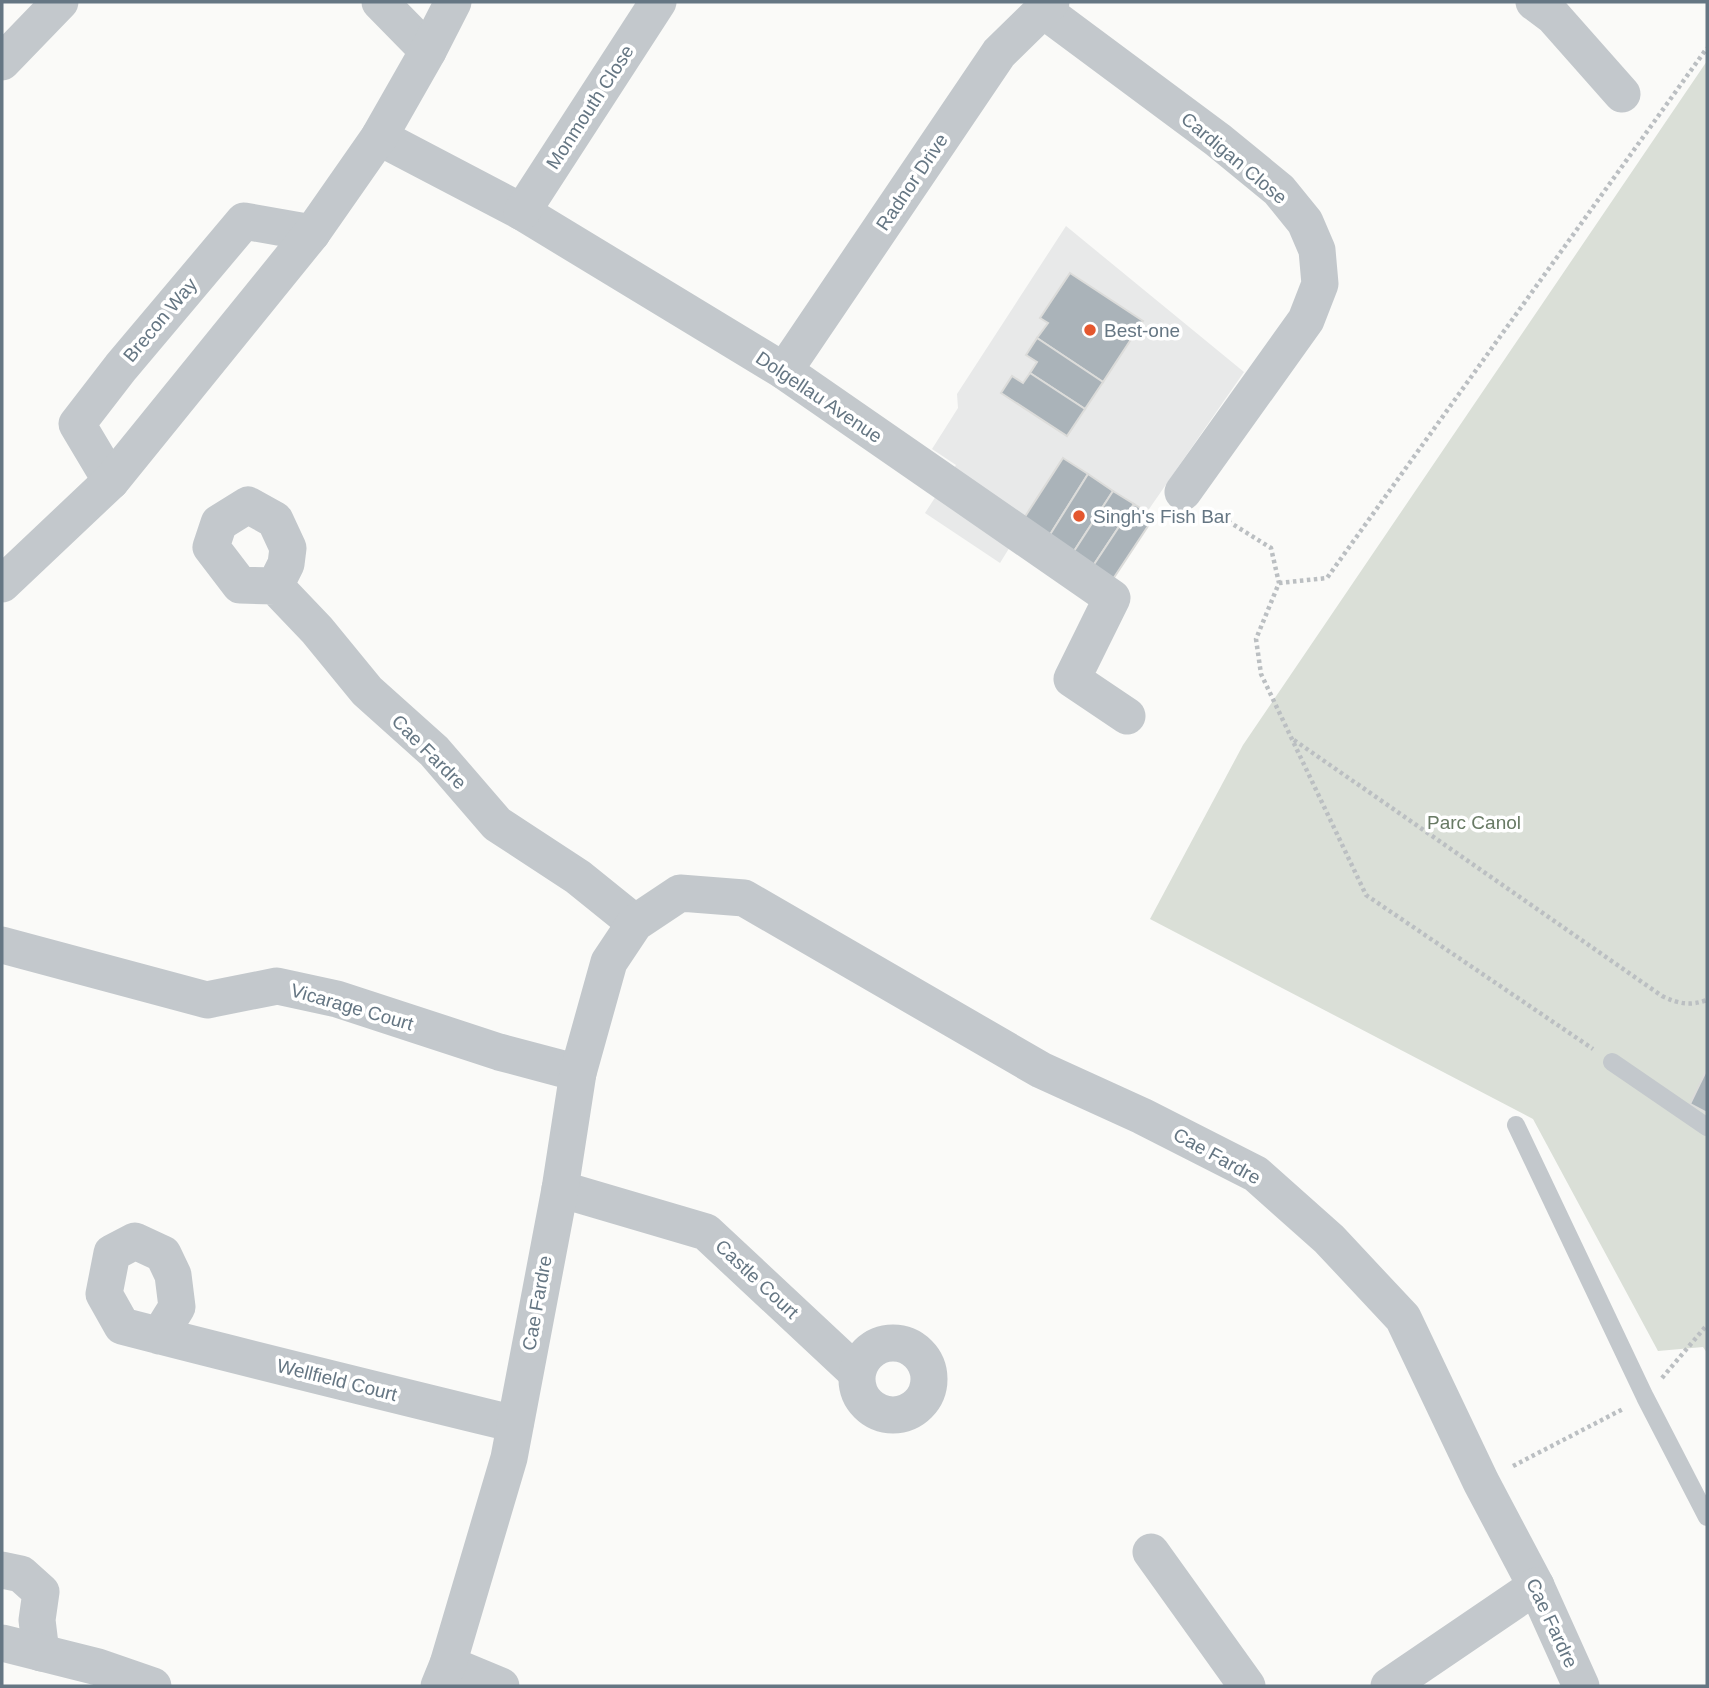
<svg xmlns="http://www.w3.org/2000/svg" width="1709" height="1688" viewBox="0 0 1709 1688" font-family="Arial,sans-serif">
	<rect width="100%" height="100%" fill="#fafaf8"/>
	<path fill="#e8e9e9" d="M1066,226L1244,372L1147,512L1154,517L1107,588L1019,532L1000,563L925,513L956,465L932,449L958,408L957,394Z"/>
	<path fill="#dadfd7" d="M1707,61V1353L1703,1347L1658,1351L1533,1119L1150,919L1243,745Z"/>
	<g fill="#aab3b9" stroke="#dcdcda" stroke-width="2">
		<path d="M1070,273L1143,321L1103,382L1037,338L1048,323L1040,318Z"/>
		<path d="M1037,338L1103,382L1085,409L1030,373L1037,362L1026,355Z"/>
		<path d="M1030,373L1085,409L1067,436L1001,393L1012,376L1023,383Z"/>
		<path d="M1063,458L1088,474L1046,541L1017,529Z"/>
		<path d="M1088,474L1113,491L1067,562L1046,541Z"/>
		<path d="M1113,491L1134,504L1087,575L1067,562Z"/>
		<path d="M1134,504L1154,517L1107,588L1087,575Z"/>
		<path d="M1707,1069V1113L1690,1104Z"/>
	</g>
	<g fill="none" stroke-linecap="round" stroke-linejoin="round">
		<g stroke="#bbbfc2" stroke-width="4.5" stroke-dasharray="3.5 3.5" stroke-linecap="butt">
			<path d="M1210,510L1271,548L1279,583L1256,639L1261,674L1366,895L1593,1049"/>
			<path d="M1279,583L1327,578L1707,48"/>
			<path d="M1294,740L1662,996C1679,1004 1690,1006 1707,1000"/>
			<path d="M1662,1378L1707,1325"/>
			<path d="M1513,1466L1623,1409"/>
		</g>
		<g stroke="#c3c8cc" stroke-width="18">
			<path d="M1612,1062L1707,1127"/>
			<path d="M1516,1125L1645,1397L1707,1517"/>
		</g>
		<g stroke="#c3c8cc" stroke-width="37">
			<path d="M380,2L428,51"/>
			<path d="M1534,2L1553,16L1622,94"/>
			<path d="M1043,10L1218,140L1279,190L1305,222L1317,250L1320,284L1306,320L1183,492"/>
			<path d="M2,62L60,2"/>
			<path d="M379,137L522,212L784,371L1112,598L1072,679L1127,716"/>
			<path d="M522,212L658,2"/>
			<path d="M784,371L999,53L1051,2"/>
			<path d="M111,481L77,424L121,367L244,221L312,233"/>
			<path d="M2,584L111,481L312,233L379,137L428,51L453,2"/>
			<path d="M275,586L286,564L288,548L275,520L248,505L219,523L211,547L240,585L275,586L317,630L367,691L434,751L497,824L578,877L635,923"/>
			<path d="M2,945L207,1000L277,986L337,999L499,1052L578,1073"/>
			<path d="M560,1189L706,1232L857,1373"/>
			<path d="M159,1336L177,1307L173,1275L163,1254L135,1241L112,1253L104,1294L122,1326C253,1360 384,1392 515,1424"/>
			<circle cx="893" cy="1379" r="36"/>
			<path d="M1151,1552L1247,1686"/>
			<path d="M2,1570L21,1574L41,1592L37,1620L41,1653"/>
			<path d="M2,1643L98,1667L153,1686"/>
			<path d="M448,1664L501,1686"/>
			<path d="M439,1686L448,1664L509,1458L560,1189L578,1073L609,962L635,923L680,893L744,898L1041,1070L1142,1116L1256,1174L1329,1239L1403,1318L1481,1482L1536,1586L1581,1686"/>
			<path d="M1389,1686L1536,1586"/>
		</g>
	</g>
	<g fill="#e4572e" stroke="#fff" stroke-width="2.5">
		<circle cx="1090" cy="330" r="7"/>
		<circle cx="1079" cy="516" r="7"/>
	</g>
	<g text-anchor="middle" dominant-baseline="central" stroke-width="7" stroke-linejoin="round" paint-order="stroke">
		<g font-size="19" fill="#657683" stroke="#fff">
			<text transform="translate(590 107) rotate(-57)">Monmouth Close</text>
			<text transform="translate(1234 158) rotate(40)">Cardigan Close</text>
			<text transform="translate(912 182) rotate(-56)">Radnor Drive</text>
			<text transform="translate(160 320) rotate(-50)">Brecon Way</text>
			<text transform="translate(819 397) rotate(34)">Dolgellau Avenue</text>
			<text transform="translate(429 752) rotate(45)">Cae Fardre</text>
			<text transform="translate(352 1007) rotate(16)">Vicarage Court</text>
			<text transform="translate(1217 1156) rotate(29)">Cae Fardre</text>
			<text transform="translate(757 1279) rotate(43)">Castle Court</text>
			<text transform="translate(537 1303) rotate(-80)">Cae Fardre</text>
			<text transform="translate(337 1380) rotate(14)">Wellfield Court</text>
			<text transform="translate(1552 1623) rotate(65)">Cae Fardre</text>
		</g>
		<g font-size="19" fill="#657683" stroke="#fff" text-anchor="start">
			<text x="1104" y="330">Best-one</text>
			<text x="1093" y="516">Singh's Fish Bar</text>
		</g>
		<g font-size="19" fill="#687a64" stroke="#fff">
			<text x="1474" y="822">Parc Canol</text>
		</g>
	</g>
	<rect width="1709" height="1688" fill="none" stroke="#657683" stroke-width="7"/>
</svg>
